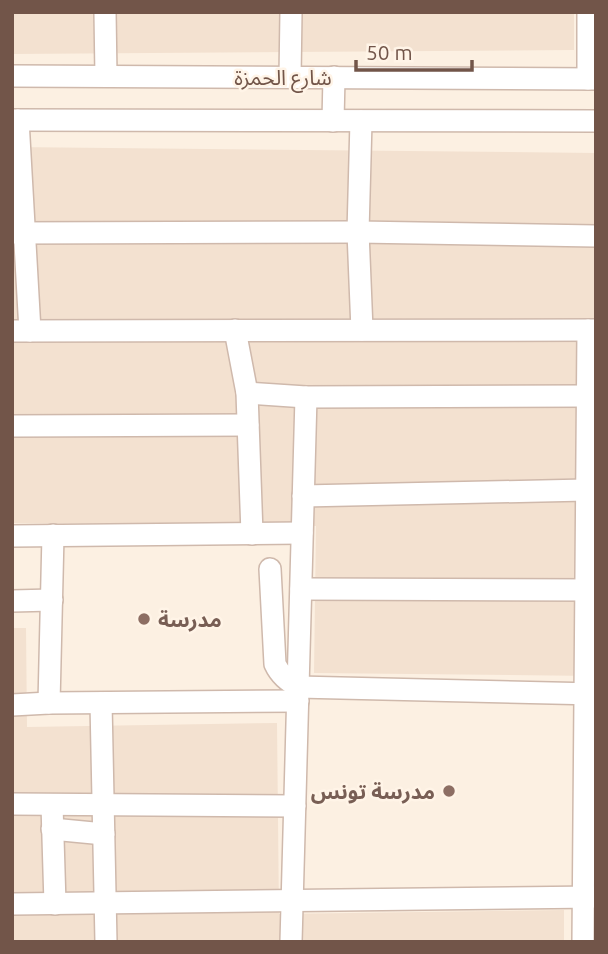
<svg xmlns="http://www.w3.org/2000/svg" width="608" height="954" viewBox="0 0 608 954" font-family="Ubuntu,'Noto Sans Arabic',sans-serif">
	<rect width="100%" height="100%" fill="#fcf0e2"/>
	<g fill="#f3e1d0">
		<path d="M12,12H574V50L12,54Z"/>
		<path d="M12,147L596,153V676L314,673L316,526L12,523Z"/>
		<path d="M12,628H26L27,727L277,723L279,914L564,910V942H12Z"/>
	</g>
	<g fill="none" stroke-linecap="round" stroke-linejoin="round">
		<defs>
			<g id="minor">
				<path d="M105,12L106,76"/>
				<path d="M588,12V79"/>
				<path d="M12,76L596,79"/>
				<path d="M290,77L291,12"/>
				<path d="M12,120L596,121"/>
				<path d="M18,120L30,331"/>
				<path d="M333,121L334,77"/>
				<path d="M361,121L358,232L362,330"/>
				<path d="M12,233L358,232L596,236"/>
				<path d="M235,330L247,393L252,534"/>
				<path d="M12,331L596,330"/>
				<path d="M247,393L306,397L587,396"/>
				<path d="M12,426L248,425"/>
				<path d="M303,496L586,490"/>
				<path d="M12,536L302,533"/>
				<path d="M270,569L275,664C280,675 288,681 298,687L596,694"/>
				<path d="M301,589L596,590"/>
				<path d="M12,601L52,600"/>
				<path d="M49,703L53,535"/>
				<path d="M101,703L106,942"/>
				<path d="M12,705L49,703L298,701"/>
				<path d="M12,804L295,806"/>
				<path d="M52,805L55,904"/>
				<path d="M52,829L104,834"/>
				<path d="M12,904L596,897"/>
				<path d="M291,942L306,397"/>
				<path d="M583,942L588,330"/>
			</g>
		</defs>
		<use href="#minor" stroke="#cfb9ac" stroke-width="24"/>
		<use href="#minor" stroke="#fff" stroke-width="21"/>
	</g>
	<g fill="#8d6e63" stroke="#fff4e7" stroke-width="2.5">
		<circle cx="144" cy="619" r="7"/>
		<circle cx="449" cy="791" r="7"/>
	</g>
	<g text-anchor="middle" dominant-baseline="central" stroke-width="5" stroke-linejoin="round" paint-order="stroke">
		<g font-size="21" fill="#725549" stroke="#fff4e7">
			<text x="283" y="77">شارع الحمزة</text>
		</g>
		<g font-size="21" font-weight="bold" fill="#785e54" stroke="#fff4e7" text-anchor="start">
			<text x="158" y="619">مدرسة</text>
			<text x="435" y="791" text-anchor="end">مدرسة تونس</text>
		</g>
	</g>
	<rect width="608" height="954" fill="none" stroke="#725549" stroke-width="28"/>
	<path d="M356 60v10h116v-10" fill="none" stroke="#725549" stroke-width="3.5"/>
	<text x="366" y="60" font-size="21" fill="#725549" stroke="#fff4e7" stroke-width="5" paint-order="stroke">50 m</text>
</svg>
